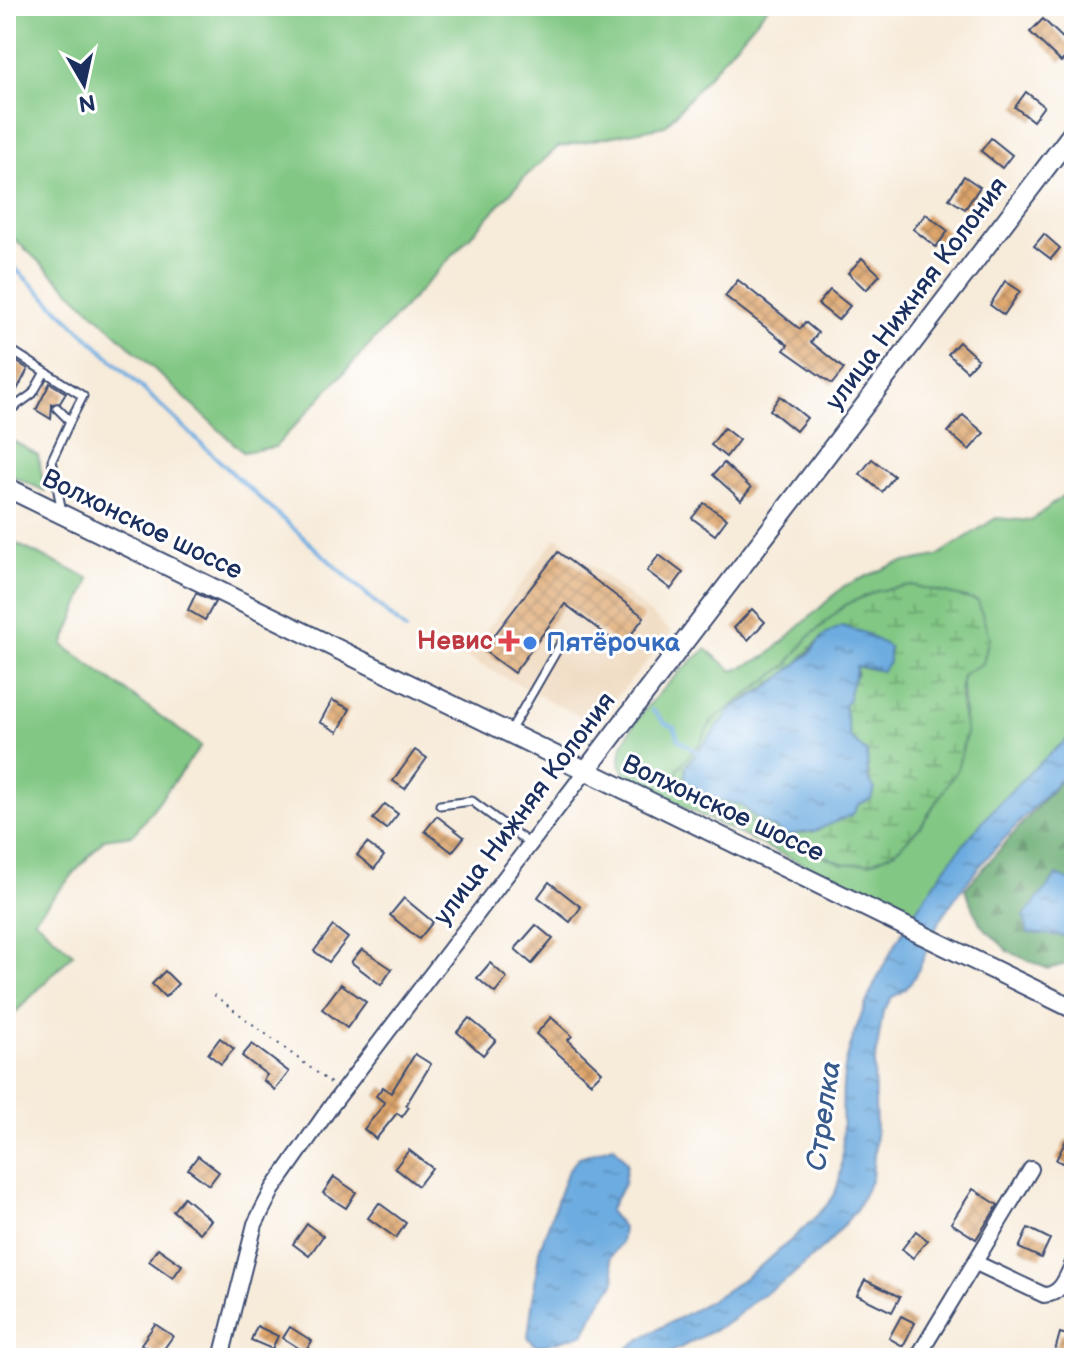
<svg xmlns="http://www.w3.org/2000/svg" width="1080" height="1364" viewBox="0 0 1080 1364" font-family="'Balsamiq Sans',sans-serif">
	<defs>
		<pattern id="forest-firs" width="22" height="20" patternUnits="userSpaceOnUse" patternTransform="scale(2)"><rect width="22" height="20" fill="#69ac72"/><path d="M5 1l3.5 6h-7zM16 11l3.5 6h-7z" fill="#568c61"/></pattern>
		<pattern id="wetland-marsh" width="20" height="14" patternUnits="userSpaceOnUse" patternTransform="scale(2)"><rect width="20" height="14" fill="#82c884"/><path d="M1 5h8M5 5V1M11 12h8M15 12V8" fill="none" stroke="#6aa36f"/></pattern>
		<pattern id="water-ripples" width="26" height="14" patternUnits="userSpaceOnUse" patternTransform="scale(2)"><rect width="26" height="14" fill="#6dace0"/><path d="M2 4q2-2 4 0t4 0M15 11q2-2 4 0t4 0" fill="none" stroke="#598cb9"/></pattern>
		<pattern id="building-cross-hatch" width="8" height="8" patternUnits="userSpaceOnUse" patternTransform="scale(2)"><rect width="8" height="8" fill="#dea56b"/><path d="M0 0l8 8M0 8l8-8" fill="none" stroke="#b3875b"/></pattern>
	</defs>
	<rect width="100%" height="100%" fill="#fff"/>
	<filter id="ink" filterUnits="userSpaceOnUse"><feTurbulence type="fractalNoise" baseFrequency=".0125" numOctaves="2"/><feDisplacementMap in="SourceGraphic" scale="16" xChannelSelector="R" yChannelSelector="G"/><feConvolveMatrix kernelMatrix="1 2 1 2 8 2 1 2 1" color-interpolation-filters="sRGB"/></filter>
	<filter id="wash" filterUnits="userSpaceOnUse"><feTurbulence type="fractalNoise" baseFrequency=".006" numOctaves="4" result="noise"/><feDisplacementMap in="SourceGraphic" scale="32" xChannelSelector="R" yChannelSelector="G"/><feGaussianBlur stdDeviation="1.8" result="paint"/><feColorMatrix in="noise" values="0 0 0 0 0 0 0 0 0 0 0 0 0 0 0 0 0 1.4 0 .05"/><feComposite in="paint" operator="in"/></filter>
	<g filter="url(#wash)">
		<rect width="100%" height="100%" fill="#f7ebd9"/>
		<path fill="#eed7bb" d="M557,537L672,632L594,724L466,657Z"/>
		<g fill="#82c884" stroke="#4e7c71" stroke-width="2" fill-rule="evenodd">
			<path d="M6,6H769L665,126L558,147L526,176L275,447L243,452L6,231Z"/>
			<path d="M6,437L38,455L45,491L6,473Z"/>
			<path d="M1074,487V734C1011,784 957,849 914,918L642,787C633,780 620,773 620,760C621,725 680,670 706,649L733,671L766,657L844,586L895,564L937,556L996,518L1031,521ZM911,585L978,601L983,663L962,675C960,696 968,718 965,737C956,801 893,829 844,864L787,841L684,786L678,768L699,745L712,721L787,665L808,638L845,605Z"/>
			<path d="M6,539L90,579L63,645L201,746L133,835L104,839L34,919L73,954L6,1022Z"/>
		</g>
		<path fill="url(#forest-firs)" stroke="#426e68" stroke-width="2" d="M1074,765V862L1070,867L1074,874V962L1048,969L1009,952L980,924L965,889Z"/>
		<path fill="url(#wetland-marsh)" stroke="#4e7c71" stroke-width="2" fill-rule="evenodd" d="M911,585L978,601L989,637L983,663L962,675L960,697L966,733L957,770L920,827L896,851L870,863L844,864L787,841L709,800L677,778L678,768L699,745L712,721L787,665L808,638L845,605L877,591ZM823,636L868,669L856,666L857,674L849,683V700L844,705L850,737L867,753L868,779L853,814L815,831L787,835L757,819L741,805L711,798L685,780L686,766L734,707L790,671Z"/>
		<g fill="url(#water-ripples)" stroke="#446e9f" stroke-width="2">
			<path d="M841,626L865,633L889,647V662L882,671L856,666C857,678 848,686 849,700L844,705L850,737L867,753L868,779L875,789L871,799L859,804L853,814L815,831L787,835L757,819L741,805L711,798L685,781L686,766L734,707L769,687L810,653L823,636Z"/>
			<path d="M1074,734V765C1030,812 968,871 937,926C925,948 919,988 892,997L883,1012L874,1067L876,1133L872,1178L856,1210L830,1241L789,1278L753,1301L731,1321L661,1358H617C640,1335 671,1323 699,1307C738,1285 773,1258 805,1227C816,1216 830,1205 836,1190C850,1155 836,1099 847,1058C880,938 978,810 1074,734Z"/>
			<path d="M1057,875L1074,882V921L1065,936L1028,933L1024,916Z"/>
			<path d="M614,1146L627,1163L624,1184L609,1211L623,1228L621,1243L610,1258C618,1285 618,1278 603,1299C595,1309 590,1323 584,1334L537,1347L528,1337L539,1251L568,1170L579,1157Z"/>
		</g>
		<g fill="none" stroke-linecap="round" stroke-linejoin="round">
			<g stroke="#6dace0" stroke-width="4">
				<path d="M6,260L243,483L406,630"/>
				<path d="M652,710L666,724L674,727L678,739L698,753"/>
			</g>
		</g>
		<g id="blocks">
			<g fill="url(#building-cross-hatch)">
				<path d="M1043,19L1074,49L1061,62L1030,32Z"/>
				<path d="M1026,92L1044,106L1033,121L1015,107Z"/>
				<path d="M991,138L1012,155L1002,168L981,151Z"/>
				<path d="M964,176L980,187L965,209L949,199Z"/>
				<path d="M926,214L948,231L936,247L913,229Z"/>
				<path d="M1044,234L1060,248L1051,259L1034,246Z"/>
				<path d="M862,258L880,275L866,290L848,273Z"/>
				<path d="M738,280L800,329L805,322L818,333L811,342L844,369L832,384L784,350L788,345L725,296Z"/>
				<path d="M1005,281L1020,291L1004,315L990,305Z"/>
				<path d="M830,290L850,306L838,320L818,304Z"/>
				<path d="M959,342L978,359L967,371L948,354Z"/>
				<path d="M6,355L28,369L17,390L6,384Z"/>
				<path d="M50,383L66,393L60,403L52,404L51,419L36,410Z"/>
				<path d="M780,396L807,418L796,431L770,410Z"/>
				<path d="M963,415L984,433L969,450L948,432Z"/>
				<path d="M724,428L739,440L726,457L711,445Z"/>
				<path d="M872,459L894,476L882,492L860,474Z"/>
				<path d="M724,463L751,488L741,500L713,475Z"/>
				<path d="M704,503L727,519L715,535L692,518Z"/>
				<path d="M558,552L644,617L622,647L565,604L514,673L483,650Z"/>
				<path d="M659,555L683,573L671,589L647,571Z"/>
				<path d="M196,593L215,602L205,620L188,610Z"/>
				<path d="M752,609L765,622L748,640L734,628Z"/>
				<path d="M332,700L350,709L338,732L320,722Z"/>
				<path d="M415,750L427,758L405,789L393,781Z"/>
				<path d="M385,804L398,814L386,829L373,819Z"/>
				<path d="M437,816L464,837L452,852L425,831Z"/>
				<path d="M367,843L384,856L374,869L357,855Z"/>
				<path d="M549,882L581,907L570,922L538,897Z"/>
				<path d="M404,898L433,922L419,939L390,915Z"/>
				<path d="M536,925L553,939L532,964L515,949Z"/>
				<path d="M333,926L348,938L329,962L314,951Z"/>
				<path d="M362,949L392,969L381,985L351,962Z"/>
				<path d="M490,963L507,978L495,993L477,978Z"/>
				<path d="M165,971L178,984L165,997L152,984Z"/>
				<path d="M341,984L366,1002L347,1028L322,1009Z"/>
				<path d="M551,1017L572,1036L568,1040L602,1072L591,1083L536,1034Z"/>
				<path d="M469,1018L496,1040L483,1055L457,1032Z"/>
				<path d="M220,1038L234,1049L221,1064L208,1054Z"/>
				<path d="M252,1044L289,1072L275,1090L263,1080L267,1075L242,1056Z"/>
				<path d="M415,1054L431,1064L406,1105L409,1107L402,1117L397,1113L376,1139L364,1129L385,1103L376,1096L383,1087L391,1093Z"/>
				<path d="M1066,1140L1074,1144V1169L1056,1160Z"/>
				<path d="M409,1150L432,1168L418,1186L395,1168Z"/>
				<path d="M198,1156L219,1172L209,1185L188,1169Z"/>
				<path d="M334,1177L356,1192L346,1208L323,1193Z"/>
				<path d="M973,1189L998,1205L976,1239L951,1223Z"/>
				<path d="M184,1197L211,1220L200,1233L173,1211Z"/>
				<path d="M379,1203L406,1223L396,1238L368,1218Z"/>
				<path d="M307,1224L323,1236L309,1256L293,1244Z"/>
				<path d="M1028,1228L1050,1239L1041,1258L1019,1248Z"/>
				<path d="M916,1231L927,1240L913,1258L902,1249Z"/>
				<path d="M158,1248L182,1265L173,1278L149,1261Z"/>
				<path d="M865,1280L900,1297L892,1312L857,1295Z"/>
				<path d="M901,1316L915,1323L903,1346L889,1338Z"/>
				<path d="M155,1324L173,1336L159,1356L141,1344Z"/>
				<path d="M257,1326L278,1336L272,1349L251,1340Z"/>
				<path d="M290,1327L312,1341L305,1352L283,1338Z"/>
				<path d="M1060,1333L1074,1337V1358H1053Z"/>
			</g>
		</g>
	</g>
	<g filter="url(#ink)">
		<use href="#blocks" fill-opacity="0" stroke="#3c4b70" stroke-width="2"/>
		<g fill="none" stroke-linecap="round" stroke-linejoin="round">
			<defs>
				<g id="service">
					<path d="M6,347L83,396L70,421"/>
					<path d="M33,393L45,372"/>
					<path d="M57,408L70,421L52,460L62,512"/>
					<path d="M6,413L31,395"/>
					<path d="M509,733L561,643"/>
					<path d="M440,805L472,801L530,844"/>
				</g>
				<g id="minor">
					<path d="M976,1263L1044,1295C1062,1295 1067,1275 1074,1261"/>
					<path d="M221,1358L255,1224L273,1189L332,1105L585,772"/>
					<path d="M917,1358L1031,1169"/>
				</g>
				<g id="secondary">
					<path d="M6,487L1074,1009"/>
					<path d="M585,772L1074,131"/>
				</g>
			</defs>
			<use href="#service" stroke="#3c4b70" stroke-width="11"/>
			<use href="#minor" stroke="#3c4b70" stroke-width="18"/>
			<use href="#secondary" stroke="#3c4b70" stroke-width="22"/>
			<g stroke="#3c4b70" stroke-width="2" stroke-dasharray="2 6" stroke-linecap="butt">
				<path d="M6,97L12,148L6,203"/>
				<path d="M20,383L26,387"/>
				<path d="M214,995L332,1084"/>
			</g>
			<use href="#service" stroke="#fff" stroke-width="7"/>
			<use href="#minor" stroke="#fff" stroke-width="14"/>
			<use href="#secondary" stroke="#fff" stroke-width="18"/>
		</g>
	</g>
	<path fill="#e0444e" stroke="#fff" stroke-width="3" d="M505 629h8v8h8v8h-8v8h-8v-8h-8v-8h8z"/>
	<circle fill="#3f7fe0" stroke="#fff" stroke-width="3" cx="530" cy="643" r="8"/>
	<g text-anchor="middle" dominant-baseline="central" stroke-width="6" stroke-linejoin="round" paint-order="stroke">
		<g font-size="26" fill="#1b2f5e" stroke="#fff">
			<text transform="translate(917 294) rotate(-53)">улица Нижняя Колония</text>
			<text transform="translate(142 525) rotate(26)">Волхонское шоссе</text>
			<text transform="translate(525 809) rotate(-53)">улица Нижняя Колония</text>
			<text transform="translate(723 809) rotate(25)">Волхонское шоссе</text>
		</g>
		<g font-size="26" font-weight="bold" fill="#be3a42" stroke="#fff" text-anchor="end">
			<text x="493" y="641">Невис</text>
		</g>
		<g font-size="26" font-weight="bold" fill="#366cbe" stroke="#fff" text-anchor="start">
			<text x="546" y="643">Пятёрочка</text>
		</g>
		<g font-size="28" font-style="italic" fill="#385b8c" stroke="#fff">
			<text transform="translate(824 1116) rotate(-82)">Стрелка</text>
		</g>
	</g>
	<rect width="1080" height="1364" fill="none" stroke="#fff" stroke-width="32"/>
	<g transform="translate(84 84) rotate(171)" stroke="#ffffff" stroke-width="6" paint-order="stroke">
	<path d="M0-6L14 30L0 20L-14 30Z" fill="#1b2f5e"/>
	<text y="-12" font-size="22" font-weight="bold" text-anchor="middle" fill="#1b2f5e">N</text>
	</g>
</svg>
